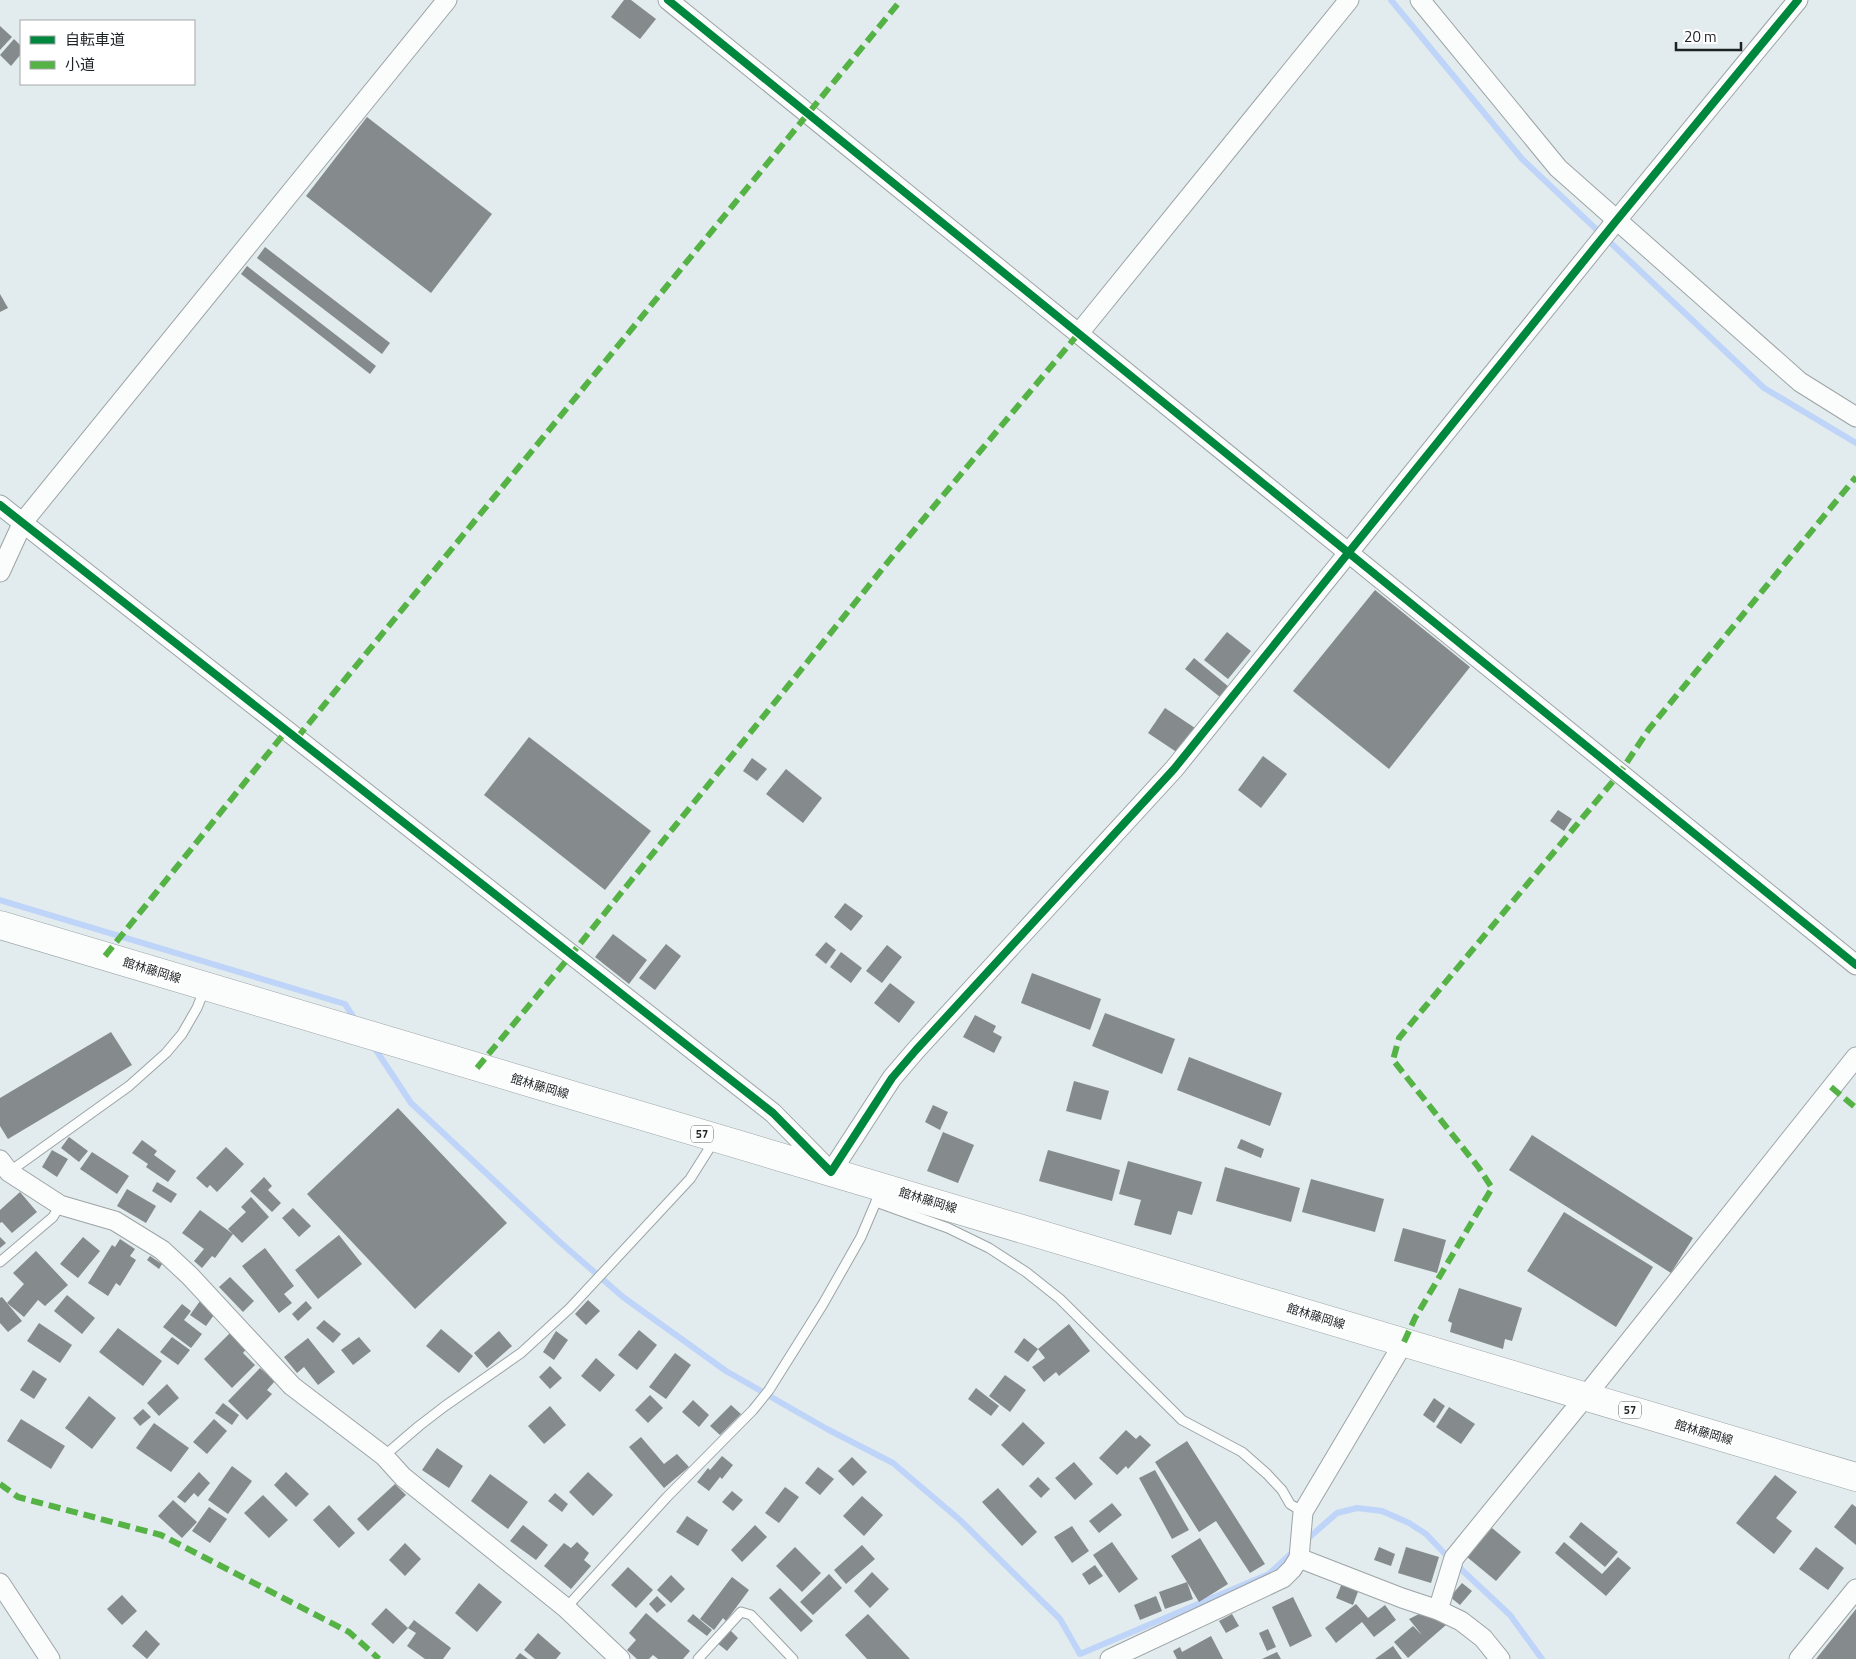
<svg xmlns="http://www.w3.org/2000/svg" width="1856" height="1659" viewBox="0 0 1856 1659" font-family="'Titillium Web','Noto Sans JP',sans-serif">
	<rect width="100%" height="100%" fill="#e2ebed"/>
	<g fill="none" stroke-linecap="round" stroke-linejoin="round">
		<g stroke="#bed4f8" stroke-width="6">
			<path d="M1391,0L1522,159L1764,388L1856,443"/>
			<path d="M0,900L345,1004L356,1021"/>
			<path d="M372,1044L411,1103L561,1243L623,1297L726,1371L827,1429L893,1463L960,1520L1060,1619L1080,1654L1269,1574L1296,1549"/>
			<path d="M1304,1542L1337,1513L1357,1508L1382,1511L1409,1523L1426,1534L1446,1555L1510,1615L1542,1659"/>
		</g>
	</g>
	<g fill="#858b8c">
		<path d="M624,0H631L656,19L640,39L611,17Z"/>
		<path d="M0,26L12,37L0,50Z"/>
		<path d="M14,39L21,46V54L11,66L0,55Z"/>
		<path d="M367,117L492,214L431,293L306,196Z"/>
		<path d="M265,247L390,343L382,354L257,258Z"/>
		<path d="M247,266L376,366L370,374L241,274Z"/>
		<path d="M0,294L8,308L0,312Z"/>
		<path d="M1375,590L1470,667L1389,769L1293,691Z"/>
		<path d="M1227,632L1251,651L1228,679L1204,660Z"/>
		<path d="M1194,658L1229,687L1220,697L1185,669Z"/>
		<path d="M1165,708L1195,728L1178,753L1148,733Z"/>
		<path d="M529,737L651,831L605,890L484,795Z"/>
		<path d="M1263,756L1287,774L1261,808L1238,790Z"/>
		<path d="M752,758L767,769L757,781L743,771Z"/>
		<path d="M786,769L822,798L803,823L766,794Z"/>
		<path d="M1558,810L1572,819L1564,831L1550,821Z"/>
		<path d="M845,903L863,916L851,931L834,917Z"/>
		<path d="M613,934L647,960L629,984L595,957Z"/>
		<path d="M826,942L836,950L826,964L815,955Z"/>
		<path d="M666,944L681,956L655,990L639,978Z"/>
		<path d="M887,945L902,957L882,983L866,971Z"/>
		<path d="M841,952L862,968L851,983L830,967Z"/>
		<path d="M1032,973L1101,999L1090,1030L1021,1003Z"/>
		<path d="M890,983L915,1002L899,1023L874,1003Z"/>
		<path d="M1105,1013L1175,1039L1162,1074L1092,1046Z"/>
		<path d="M975,1015L996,1026L993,1032L1002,1037L994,1053L963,1037Z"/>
		<path d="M111,1032L132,1065L8,1139L0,1126V1098Z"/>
		<path d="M1189,1057L1282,1093L1270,1126L1177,1090Z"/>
		<path d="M1074,1081L1109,1091L1101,1120L1066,1111Z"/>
		<path d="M933,1105L948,1112L940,1130L925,1122Z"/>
		<path d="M398,1108L507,1223L415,1309L307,1194Z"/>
		<path d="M943,1132L974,1145L958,1183L927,1171Z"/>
		<path d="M1532,1135L1693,1238L1671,1273L1509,1170Z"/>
		<path d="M69,1137L88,1151L79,1162L61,1148Z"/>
		<path d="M1241,1139L1264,1149L1261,1158L1237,1148Z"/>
		<path d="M142,1140L157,1151L154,1155L176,1171L168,1182L146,1167L148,1164L132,1153Z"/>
		<path d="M226,1147L244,1164L217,1192L210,1185L207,1188L196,1178Z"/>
		<path d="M52,1150L68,1159L57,1177L42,1167Z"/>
		<path d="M1048,1150L1120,1170L1112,1201L1039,1181Z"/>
		<path d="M92,1152L129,1176L117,1194L80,1169Z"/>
		<path d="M1128,1161L1202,1182L1192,1215L1178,1211L1171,1235L1134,1225L1141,1200L1119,1194Z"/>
		<path d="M1225,1167L1300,1188L1291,1222L1216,1201Z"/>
		<path d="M264,1177L272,1186L268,1190L281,1203L272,1212L250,1191Z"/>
		<path d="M1311,1179L1384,1199L1375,1232L1302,1212Z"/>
		<path d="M157,1182L177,1194L171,1203L152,1191Z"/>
		<path d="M127,1189L156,1206L146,1223L117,1206Z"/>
		<path d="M20,1192L37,1212L12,1233L2,1222L0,1223V1210Z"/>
		<path d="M251,1197L269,1217L242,1243L233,1234L215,1258L212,1256L202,1268L194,1261L204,1249L182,1233L200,1210L233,1234L228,1229L246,1212L241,1207Z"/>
		<path d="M293,1208L311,1226L299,1237L282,1218Z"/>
		<path d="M1564,1212L1653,1267L1616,1327L1527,1271Z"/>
		<path d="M1403,1228L1446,1240L1437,1273L1394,1261Z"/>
		<path d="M339,1235L362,1264L318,1299L295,1270Z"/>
		<path d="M0,1237L6,1243L0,1248Z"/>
		<path d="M83,1237L100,1251L78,1278L60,1264Z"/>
		<path d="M120,1239L135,1249L130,1256L136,1260L120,1286L116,1283L108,1296L88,1283L112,1245L115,1247Z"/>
		<path d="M265,1248L294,1286L284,1294L292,1303L279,1313L242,1266Z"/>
		<path d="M36,1251L68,1285L45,1306L38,1300L24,1317L7,1303L24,1284L13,1273Z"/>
		<path d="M150,1256L162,1264L159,1269L147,1260Z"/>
		<path d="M230,1277L254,1301L243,1312L219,1287Z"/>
		<path d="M1459,1288L1522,1308L1512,1341L1505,1339L1503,1349L1450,1332L1452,1323L1448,1321Z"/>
		<path d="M67,1295L95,1318L82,1334L54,1311Z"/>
		<path d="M2,1297L22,1321L8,1332L0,1323V1298Z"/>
		<path d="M588,1300L600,1311L586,1325L575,1314Z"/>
		<path d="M200,1301L216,1312L206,1326L190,1315Z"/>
		<path d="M306,1301L312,1308L298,1321L292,1314Z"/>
		<path d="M182,1304L191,1311L184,1320L202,1334L191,1348L163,1327Z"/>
		<path d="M324,1320L341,1334L333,1343L316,1328Z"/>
		<path d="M39,1323L72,1345L60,1363L27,1341Z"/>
		<path d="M1069,1324L1090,1351L1059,1376L1056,1372L1044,1382L1032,1367L1045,1358L1038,1349Z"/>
		<path d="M118,1328L162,1361L143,1386L99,1352Z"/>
		<path d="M441,1329L473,1356L459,1373L426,1346Z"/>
		<path d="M233,1330L249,1346L243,1353L255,1365L232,1388L204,1359Z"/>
		<path d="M639,1330L657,1345L637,1370L618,1355Z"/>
		<path d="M499,1331L512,1346L487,1368L474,1353Z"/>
		<path d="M556,1331L568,1340L554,1360L543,1352Z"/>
		<path d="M172,1337L190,1350L178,1365L160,1352Z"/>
		<path d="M359,1337L371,1351L353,1365L341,1350Z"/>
		<path d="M308,1338L335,1372L318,1385L304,1367L297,1373L284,1357Z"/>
		<path d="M1024,1338L1038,1349L1028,1362L1014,1352Z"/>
		<path d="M675,1353L691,1365L666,1399L649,1387Z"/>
		<path d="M596,1358L615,1375L600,1392L581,1376Z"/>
		<path d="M550,1366L562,1378L550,1389L539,1377Z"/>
		<path d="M260,1368L275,1381L267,1390L272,1394L247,1420L228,1401Z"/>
		<path d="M33,1370L47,1379L34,1399L20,1390Z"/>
		<path d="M1005,1375L1026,1390L1010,1412L989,1396Z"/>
		<path d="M167,1384L179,1398L159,1416L147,1403Z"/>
		<path d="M976,1388L999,1406L991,1416L968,1399Z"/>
		<path d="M650,1395L663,1408L648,1423L635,1410Z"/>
		<path d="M89,1396L116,1418L92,1449L65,1428Z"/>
		<path d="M1434,1398L1445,1406L1434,1423L1423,1415Z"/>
		<path d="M693,1400L709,1415L699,1427L682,1412Z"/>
		<path d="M223,1403L239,1415L232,1425L215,1413Z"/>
		<path d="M731,1405L741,1414L720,1435L710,1426Z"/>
		<path d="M550,1406L566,1425L544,1444L528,1426Z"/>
		<path d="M1449,1407L1475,1424L1461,1444L1436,1427Z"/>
		<path d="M143,1409L151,1417L140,1426L133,1418Z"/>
		<path d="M21,1419L65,1446L51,1469L7,1441Z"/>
		<path d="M214,1419L227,1431L207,1454L193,1442Z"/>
		<path d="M1023,1422L1045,1443L1023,1466L1001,1445Z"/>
		<path d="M154,1423L189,1448L171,1472L136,1448Z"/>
		<path d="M1126,1430L1136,1439L1140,1435L1151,1445L1128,1469L1126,1466L1117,1475L1099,1458Z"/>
		<path d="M641,1437L664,1464L677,1454L689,1467L664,1488L629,1447Z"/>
		<path d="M1187,1441L1265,1564L1250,1573L1216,1521L1199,1532L1155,1462Z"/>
		<path d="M437,1448L463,1466L449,1488L422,1470Z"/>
		<path d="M722,1456L733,1465L722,1479L720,1477L709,1491L697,1482L708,1468L710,1470Z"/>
		<path d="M852,1457L867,1472L853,1486L838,1471Z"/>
		<path d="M1074,1462L1093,1484L1075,1500L1055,1478Z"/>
		<path d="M232,1466L252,1481L228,1514L208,1500Z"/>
		<path d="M818,1467L834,1479L820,1495L805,1483Z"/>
		<path d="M1155,1470L1189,1530L1172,1539L1139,1478Z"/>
		<path d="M199,1472L210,1483L198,1497L194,1493L185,1503L177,1497Z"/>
		<path d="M286,1472L309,1494L296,1507L274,1485Z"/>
		<path d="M588,1472L613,1495L593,1516L569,1492Z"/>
		<path d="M490,1474L528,1502L508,1529L471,1501Z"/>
		<path d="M1775,1475L1797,1492L1776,1518L1792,1531L1774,1554L1736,1523Z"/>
		<path d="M1038,1477L1050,1489L1041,1498L1029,1486Z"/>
		<path d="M395,1484L406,1495L368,1531L357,1519Z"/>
		<path d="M785,1487L799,1497L779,1523L765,1513Z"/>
		<path d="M998,1488L1037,1532L1022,1546L982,1502Z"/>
		<path d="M732,1491L743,1500L733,1511L722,1502Z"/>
		<path d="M555,1493L568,1504L562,1512L548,1501Z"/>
		<path d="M263,1495L288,1520L269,1538L244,1513Z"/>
		<path d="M862,1496L883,1515L864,1536L843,1516Z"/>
		<path d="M173,1500L197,1522L182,1538L158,1516Z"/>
		<path d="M1112,1503L1122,1515L1099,1533L1089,1521Z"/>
		<path d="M1852,1504L1856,1507V1545L1834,1527Z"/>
		<path d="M329,1505L355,1533L339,1548L313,1520Z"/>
		<path d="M209,1507L227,1519L210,1543L192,1531Z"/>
		<path d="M687,1516L708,1530L698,1546L676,1532Z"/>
		<path d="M1581,1522L1618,1552L1605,1567L1569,1537Z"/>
		<path d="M523,1525L548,1545L536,1560L510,1541Z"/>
		<path d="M755,1525L767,1537L742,1562L731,1550Z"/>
		<path d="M1072,1526L1089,1551L1072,1563L1054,1537Z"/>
		<path d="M1492,1528L1521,1552L1496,1581L1467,1557Z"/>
		<path d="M1200,1538L1228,1584L1199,1602L1187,1582L1193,1599L1165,1609L1159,1592L1187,1582L1171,1556Z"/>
		<path d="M577,1542L589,1553L584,1560L591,1566L571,1589L544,1566L564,1543L571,1548Z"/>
		<path d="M1112,1542L1138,1579L1119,1593L1093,1555Z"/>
		<path d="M1564,1542L1602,1574L1618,1557L1631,1568L1606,1596L1555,1553Z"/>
		<path d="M405,1543L421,1559L405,1576L389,1560Z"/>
		<path d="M862,1545L875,1559L846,1584L834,1570Z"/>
		<path d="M795,1547L821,1573L802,1592L776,1566Z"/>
		<path d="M1379,1547L1395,1554L1391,1566L1374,1560Z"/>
		<path d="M1406,1547L1439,1557L1431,1583L1398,1573Z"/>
		<path d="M1816,1547L1844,1568L1828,1590L1799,1569Z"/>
		<path d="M1095,1565L1103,1576L1089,1585L1082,1574Z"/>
		<path d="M628,1567L653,1590L636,1608L611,1585Z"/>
		<path d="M872,1572L889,1589L870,1608L854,1591Z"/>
		<path d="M829,1574L842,1588L813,1615L800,1602Z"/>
		<path d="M671,1575L685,1589L671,1603L657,1590Z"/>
		<path d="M732,1577L749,1590L726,1621L723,1618L714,1630L700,1619Z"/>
		<path d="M479,1583L502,1602L477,1632L455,1613Z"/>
		<path d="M1342,1583L1359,1589L1353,1605L1336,1598Z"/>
		<path d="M1462,1583L1472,1591L1460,1605L1450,1597Z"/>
		<path d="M780,1588L813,1621L801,1632L769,1598Z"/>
		<path d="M122,1595L137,1611L122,1625L107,1609Z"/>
		<path d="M657,1596L666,1605L657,1613L649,1604Z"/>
		<path d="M1156,1596L1162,1611L1140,1620L1134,1605Z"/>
		<path d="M1293,1597L1312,1636L1290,1647L1272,1607Z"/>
		<path d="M1356,1604L1368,1618L1385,1605L1396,1620L1374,1637L1362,1622L1336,1643L1325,1628Z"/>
		<path d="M386,1608L408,1628L393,1644L371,1624Z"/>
		<path d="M1856,1609V1659H1816Z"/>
		<path d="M1423,1612L1446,1625L1408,1658L1394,1642L1413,1626L1422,1635L1409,1619Z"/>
		<path d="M646,1613L690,1651L683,1659H658L653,1655L649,1659H637L627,1650L636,1640L629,1633Z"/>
		<path d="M693,1614L712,1630L707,1636L687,1621Z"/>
		<path d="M868,1614L910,1659H867L845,1635Z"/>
		<path d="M1232,1614L1239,1626L1226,1633L1219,1621Z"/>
		<path d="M414,1620L451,1648L443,1659H425L407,1646L416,1633L408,1628Z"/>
		<path d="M1268,1629L1276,1647L1267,1651L1259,1633Z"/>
		<path d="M146,1630L160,1644L147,1659L132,1646Z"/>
		<path d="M730,1630L738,1638L727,1651L717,1643Z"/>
		<path d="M538,1633L561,1653L556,1659H535L524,1650Z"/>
		<path d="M1211,1636L1223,1659H1177L1173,1651L1180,1647L1182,1652Z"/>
		<path d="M1393,1646L1402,1659H1375Z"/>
		<path d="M1277,1652L1281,1659H1262Z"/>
		<path d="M520,1653L528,1659H515Z"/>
	</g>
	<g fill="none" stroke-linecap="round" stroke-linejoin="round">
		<defs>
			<g id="service">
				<path d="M9,1172L129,1086L166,1053L182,1034L197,1008L205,988"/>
				<path d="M876,1202L948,1228L989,1248L1026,1272L1060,1299L1182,1420L1242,1452L1267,1474L1282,1490L1290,1504L1303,1512"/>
				<path d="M0,1262L53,1217L60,1205"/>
				<path d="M384,1456L419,1426L445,1406L521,1353L570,1308L690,1179L714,1141"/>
				<path d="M566,1608L667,1497L753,1410L769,1390L823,1304L861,1237L878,1197"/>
				<path d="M698,1659L741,1612L751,1615L793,1659"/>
			</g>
			<g id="minor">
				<path d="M668,0L1856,965"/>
				<path d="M1420,0L1558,168L1800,382L1856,417"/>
				<path d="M1079,333L1349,0"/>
				<path d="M0,505L773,1113L831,1172L892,1078L916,1050L1174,769L1616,221L1798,0"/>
				<path d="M0,572L23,522L447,0"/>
				<path d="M0,1160L9,1172L60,1205L115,1221L162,1250L190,1276L292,1386L384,1456L403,1477L566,1608L620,1659"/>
				<path d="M1299,1558L1402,1598L1438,1610L1461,1621L1483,1638L1500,1659"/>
				<path d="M0,1583L50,1659"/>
				<path d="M1438,1610L1454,1558L1585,1397L1856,1057"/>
				<path d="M1110,1659L1283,1578L1292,1569L1299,1558L1303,1512L1404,1342"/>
				<path d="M1799,1659L1856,1589"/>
			</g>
			<path id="primary" d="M0,925L1856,1477"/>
		</defs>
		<use href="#service" stroke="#9da4a6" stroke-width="11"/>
		<use href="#minor" stroke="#9da4a6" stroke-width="21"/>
		<use href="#primary" stroke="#9da4a6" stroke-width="29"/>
		<use href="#service" stroke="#fbfcfc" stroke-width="9"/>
		<use href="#minor" stroke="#fbfcfc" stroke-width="19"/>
		<use href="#primary" stroke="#fbfcfc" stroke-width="28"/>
		<g stroke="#55b245" stroke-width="6" stroke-dasharray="12 6" stroke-linecap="butt">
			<path d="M297,738L901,0"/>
			<path d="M105,956L287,730"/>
			<path d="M477,1068L571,955L900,547L1079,333"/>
			<path d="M1831,1087L1856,1108"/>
			<path d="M1404,1342L1415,1318L1492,1188L1479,1168L1393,1060L1399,1038L1619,774L1649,729L1856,477"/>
			<path d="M0,1484L18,1497L161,1535L349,1632L379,1659"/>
		</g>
		<defs>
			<g id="cycleway">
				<path d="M668,0L1856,965"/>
				<path d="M0,505L773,1113L831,1172L892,1078L916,1050L1174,769L1616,221L1798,0"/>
			</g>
		</defs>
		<use href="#cycleway" stroke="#fff" stroke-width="11"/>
		<use href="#cycleway" stroke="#00873e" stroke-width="8"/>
	</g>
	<g text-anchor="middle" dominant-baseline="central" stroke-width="5" stroke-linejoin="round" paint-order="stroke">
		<g fill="#fff" stroke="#616566" stroke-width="1">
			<rect x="691" y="1125.5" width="22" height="17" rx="4"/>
			<rect x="1619" y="1401.5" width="22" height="17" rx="4"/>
		</g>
		<g font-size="11" font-weight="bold" fill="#1d2325">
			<text x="702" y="1134">57</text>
			<text x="1630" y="1410">57</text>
		</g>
		<g font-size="12" fill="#1d2325" stroke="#fff">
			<text transform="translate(152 970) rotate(17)">館林藤岡線</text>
			<text transform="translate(540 1086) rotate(16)">館林藤岡線</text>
			<text transform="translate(928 1200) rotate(17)">館林藤岡線</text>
			<text transform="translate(1316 1316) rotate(17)">館林藤岡線</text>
			<text transform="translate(1704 1432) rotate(16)">館林藤岡線</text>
		</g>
	</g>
	<rect x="20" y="20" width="175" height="65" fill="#ffffff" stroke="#a5a7a8"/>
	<rect x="30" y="36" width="25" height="8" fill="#00873e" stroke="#a5a7a8"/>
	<text x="65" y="45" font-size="15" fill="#1d2325">自転車道</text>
	<rect x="30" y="61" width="25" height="8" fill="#55b245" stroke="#a5a7a8"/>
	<text x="65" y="70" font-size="15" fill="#1d2325">小道</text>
	<path d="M1676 42v8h65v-8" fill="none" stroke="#1d2325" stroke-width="2.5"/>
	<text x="1684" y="42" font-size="15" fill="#1d2325" stroke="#ffffff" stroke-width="4" paint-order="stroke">20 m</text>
</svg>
